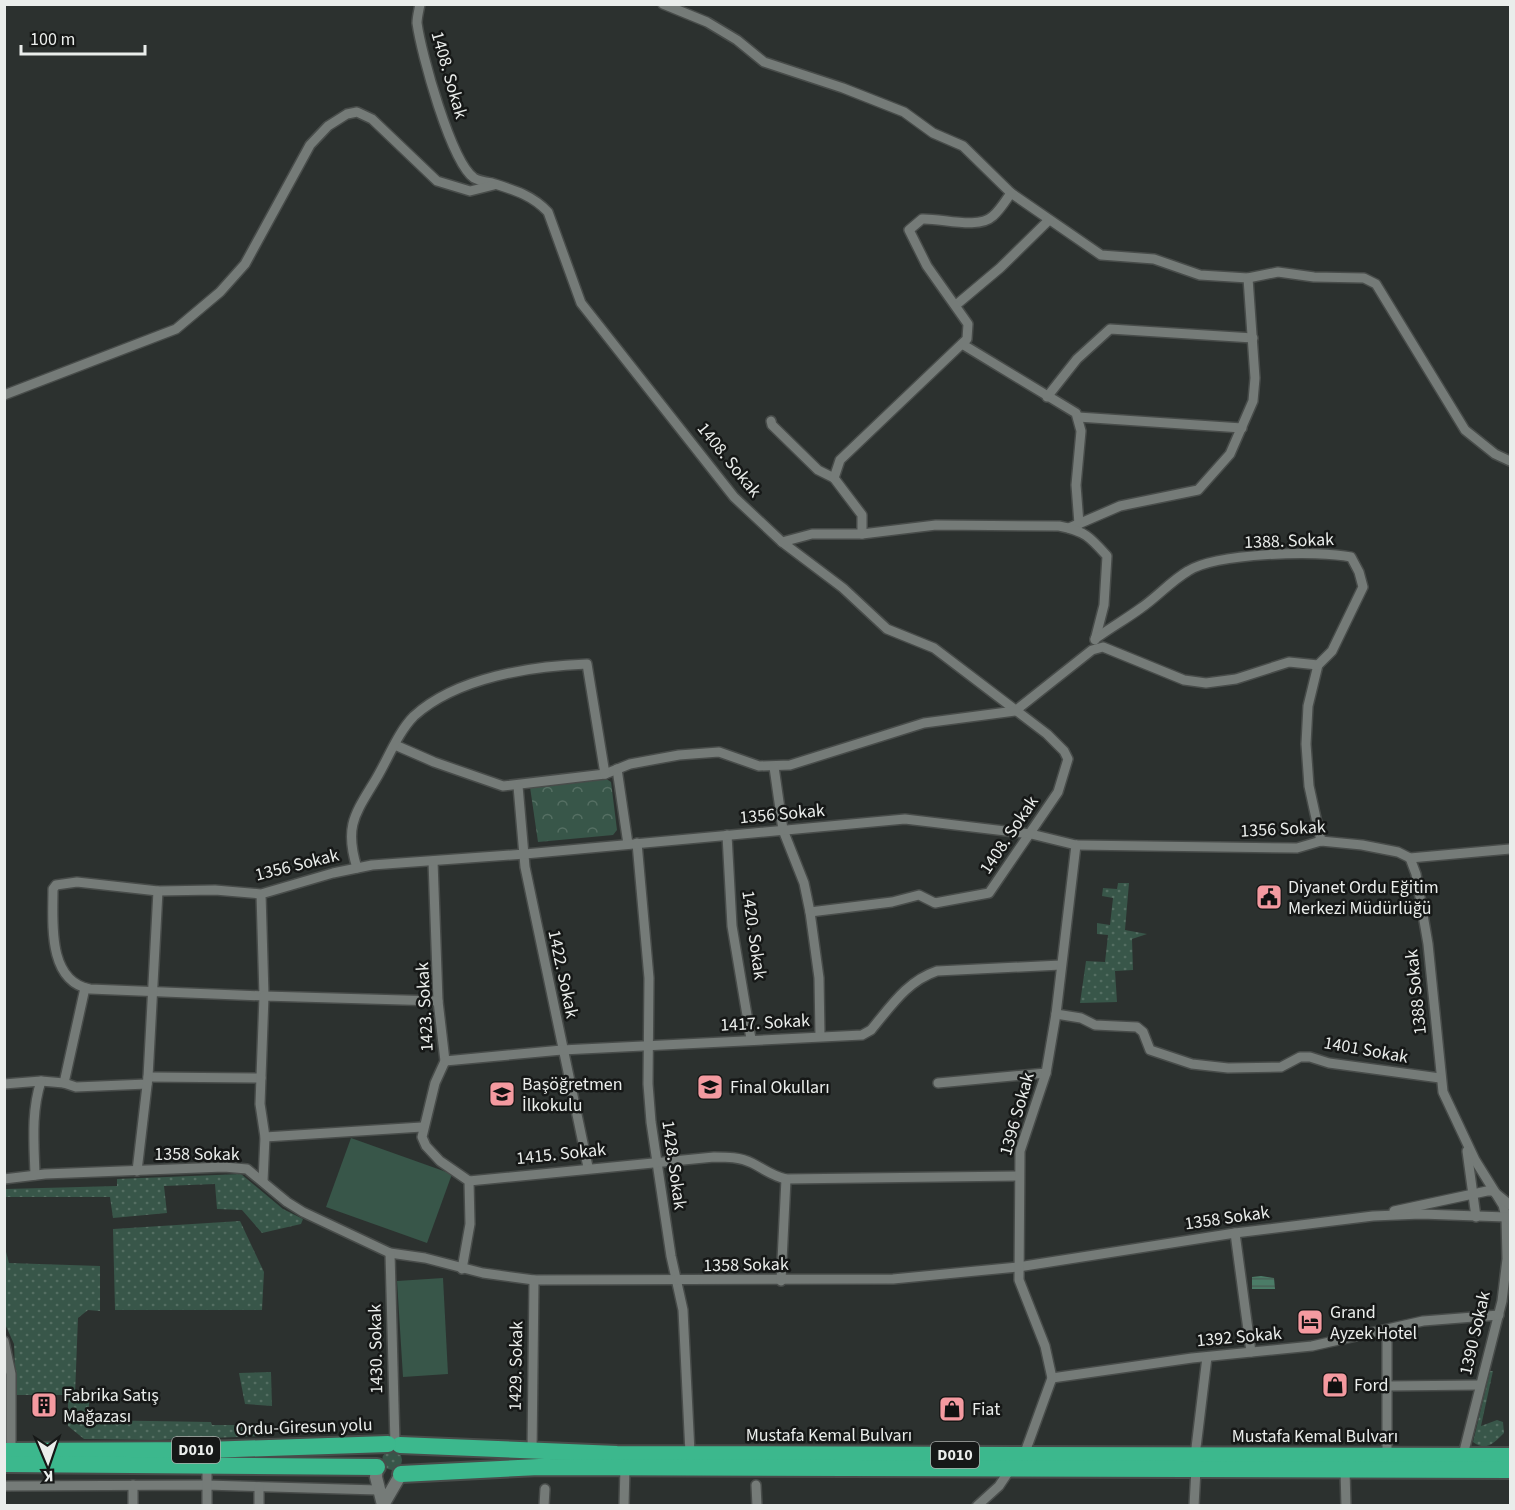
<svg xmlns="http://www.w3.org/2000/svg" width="1515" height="1510" viewBox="0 0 1515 1510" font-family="'Source Sans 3',sans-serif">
	<defs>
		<pattern id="grass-dots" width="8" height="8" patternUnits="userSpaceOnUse" patternTransform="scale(1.5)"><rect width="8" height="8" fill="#385649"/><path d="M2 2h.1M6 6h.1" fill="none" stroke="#556f63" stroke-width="1.8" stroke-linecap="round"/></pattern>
		<pattern id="park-crowns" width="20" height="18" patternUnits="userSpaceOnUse" patternTransform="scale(1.5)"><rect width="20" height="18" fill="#385649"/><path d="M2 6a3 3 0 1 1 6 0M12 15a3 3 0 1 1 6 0" fill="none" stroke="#556f63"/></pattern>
		<pattern id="water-rules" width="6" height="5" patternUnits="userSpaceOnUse" patternTransform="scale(1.5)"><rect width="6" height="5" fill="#4b7c67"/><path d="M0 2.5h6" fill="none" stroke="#486256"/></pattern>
	</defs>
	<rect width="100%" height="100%" fill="#2c312f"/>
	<g fill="url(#grass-dots)">
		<path d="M1118,883H1129L1125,930L1147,934L1132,939L1133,970L1115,971L1117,1002L1080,1003L1086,961L1105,962L1108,935L1097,934V923L1110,925L1113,898L1102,896L1103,888L1117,889Z"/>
		<path d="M241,1174L283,1209L303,1219L301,1224L262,1233L242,1210L217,1209L215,1184L164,1186L167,1213L113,1218L110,1197H5V1189L117,1186V1179Z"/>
		<path d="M240,1221L264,1272L262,1310H115L113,1229Z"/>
		<path d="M5,1248L9,1263L100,1266V1311L88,1310L78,1318L75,1395H16L14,1344L5,1324Z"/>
		<path d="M1490,1371H1493L1481,1426L1497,1420L1503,1422L1504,1433C1494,1443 1486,1452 1473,1442Z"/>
		<path d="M271,1372L272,1406L245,1404L239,1373Z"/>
		<path d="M68,1398L89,1401V1420L211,1422L212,1425H242V1422L261,1426V1436L157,1440L84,1439L68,1426Z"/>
		<circle cx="392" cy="1460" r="10"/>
	</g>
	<path fill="url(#park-crowns)" d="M605,778L611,782L617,830L613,835L538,842L530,787Z"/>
	<g fill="#385649">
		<path d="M351,1138L452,1174L427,1243L326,1207Z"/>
		<path d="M443,1278L448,1374L403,1377L397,1281Z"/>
	</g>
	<path fill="url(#water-rules)" d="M1261,1276L1274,1278L1275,1289H1252V1277Z"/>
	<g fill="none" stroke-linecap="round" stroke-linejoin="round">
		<defs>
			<g id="street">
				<path d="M420,4C419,10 417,17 417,23C421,53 451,162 474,178C479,181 486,182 492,183C514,190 532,195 548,212L581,303L734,497L782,542L843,588L887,629L934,648L1047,734L1064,751L1068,759L1058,792L989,893L935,903L919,895L892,902L810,912"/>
				<path d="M663,4L707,22L737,40L764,62L843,88L904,112L933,133L963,146L1011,193L1101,255L1154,259L1200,275L1248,278L1278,272L1314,277L1364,278L1376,284L1465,430L1495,454L1510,461"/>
				<path d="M956,305L1000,268L1049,220"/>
				<path d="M962,344L1076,413L1081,431L1076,485L1079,524"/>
				<path d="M4,395L176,329L220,292L245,264L310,145L328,126L347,114L357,112L372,119L437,181L470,191L494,185"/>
				<path d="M1047,397L1077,359L1110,329L1253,338"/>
				<path d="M1078,417L1242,428"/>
				<path d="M771,421L772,425L818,470L834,478"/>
				<path d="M1069,528L1120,506L1198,490L1230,454L1253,401L1255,378L1248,278"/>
				<path d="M862,534V515L834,478L840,460L967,339L968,324L927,266L909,230L922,219C942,218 978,230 993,216C1000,210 1006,200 1011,193"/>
				<path d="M782,542L812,534H862L936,525L1059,526C1085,531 1090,537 1107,556L1104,605L1095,640"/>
				<path d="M1095,639C1110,628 1126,619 1141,608C1157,597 1171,581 1188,571C1216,553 1318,550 1351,557L1359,572L1363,587L1332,651L1318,665L1308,706L1306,744L1309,786L1321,841"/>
				<path d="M395,745L434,762L503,786L605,774L630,764L679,755L719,752L759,766L790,765L924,723L1015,711L1092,650L1103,647L1184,680L1206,683L1236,679L1289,662L1318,665"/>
				<path d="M774,767L783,830L804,883L810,912L819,978L820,1036"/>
				<path d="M617,769L628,844"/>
				<path d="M518,786L525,867L588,1167"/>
				<path d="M727,835L732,926L751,1039"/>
				<path d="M637,843L649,978L648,1084L651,1122L671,1256L683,1310L690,1453"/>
				<path d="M1410,858L1416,874L1428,944L1443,1092L1475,1160L1503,1205L1506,1217L1507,1259L1502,1301L1463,1455"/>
				<path d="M433,861L438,1001L445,1061L435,1083L422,1137L426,1146L440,1161L469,1181L470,1224L462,1269"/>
				<path d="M357,868C344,826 355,814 376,779C388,759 398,732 414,716C457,677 532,666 587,664L605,774"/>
				<path d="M261,894L264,996L90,989C47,981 53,922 53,889L56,885L77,882L158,891L215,890L261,894L333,873L372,865L525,854L905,819L1031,834L1076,845L1297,848L1321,841L1362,845L1398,852L1410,858L1510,849"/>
				<path d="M1056,1014L1081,1018L1095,1025L1137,1027L1143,1032L1150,1050L1192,1064L1228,1068L1281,1067L1300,1057H1310L1329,1063L1440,1078"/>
				<path d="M445,1061L562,1050L862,1035L871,1030C891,1006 907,981 937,971L1061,965"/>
				<path d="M148,1077L261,1078"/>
				<path d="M64,1083L85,988"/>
				<path d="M938,1083L1046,1073"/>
				<path d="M4,1084L41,1081L64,1083L76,1087L147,1084"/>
				<path d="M265,1137L422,1127"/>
				<path d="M1467,1151L1476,1217"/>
				<path d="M137,1171L148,1077L158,891"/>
				<path d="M35,1175C34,1143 31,1112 41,1081"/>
				<path d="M4,1179L45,1174L224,1167L247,1169L287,1202L303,1212L390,1253L425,1258L483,1273L534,1280L893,1279L1018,1267L1235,1233L1373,1216L1421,1214L1506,1217L1510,1220"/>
				<path d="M263,1181L265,1137L260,1104L264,996L438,1001"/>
				<path d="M469,1181L714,1157C727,1157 740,1157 752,1163C764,1169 772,1176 786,1179L1018,1176"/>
				<path d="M1394,1211L1487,1191H1493L1510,1205"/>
				<path d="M1235,1233L1251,1352"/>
				<path d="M390,1253L395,1444"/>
				<path d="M781,1281L786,1179"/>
				<path d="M1387,1330V1455"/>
				<path d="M4,1341L11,1374V1451"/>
				<path d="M1052,1378L1192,1358L1312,1346L1423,1321L1499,1315"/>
				<path d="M1387,1386L1480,1385"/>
				<path d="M532,1452L534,1280"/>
				<path d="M1024,1455L1052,1378L1045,1346L1019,1280L1020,1151L1046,1073L1056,1014L1076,845"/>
				<path d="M1195,1456L1207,1357"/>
				<path d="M1345,1470L1346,1506"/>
				<path d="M133,1485V1506"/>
				<path d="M756,1485L757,1506"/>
				<path d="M4,1486L206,1485L378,1490"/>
				<path d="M259,1487V1506"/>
				<path d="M207,1506V1466"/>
				<path d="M544,1506L545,1489"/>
				<path d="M624,1506L625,1467"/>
				<path d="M977,1506L999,1486L1011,1468"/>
				<path d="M1194,1506L1196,1469"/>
			</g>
			<path id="secondary" d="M377,1467L376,1477L383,1505L401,1474"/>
			<g id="highway">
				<path d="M400,1445L617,1454L1510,1456"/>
				<path d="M4,1451L206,1450L388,1444"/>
				<path d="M4,1464L377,1467"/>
				<path d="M401,1474L539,1467L1510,1470"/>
			</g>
		</defs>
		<use href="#street" stroke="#484c4a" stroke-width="12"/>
		<use href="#secondary" stroke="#484c4a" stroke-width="15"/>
		<use href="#highway" stroke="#484c4a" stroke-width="20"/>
		<use href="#street" stroke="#757b78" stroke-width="9"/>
		<use href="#secondary" stroke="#757b78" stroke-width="12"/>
		<use href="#highway" stroke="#3cb88d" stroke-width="16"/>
	</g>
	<defs>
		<symbol id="civic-square" viewBox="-11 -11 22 22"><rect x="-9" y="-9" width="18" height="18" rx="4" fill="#f49aa0" stroke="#161817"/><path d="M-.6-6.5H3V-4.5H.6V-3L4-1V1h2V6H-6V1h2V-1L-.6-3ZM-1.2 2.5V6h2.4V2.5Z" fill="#111"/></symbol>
		<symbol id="school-square" viewBox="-11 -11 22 22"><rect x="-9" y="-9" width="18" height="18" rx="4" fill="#f49aa0" stroke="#161817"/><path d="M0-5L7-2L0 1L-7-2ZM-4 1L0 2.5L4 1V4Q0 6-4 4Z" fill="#111"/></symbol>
		<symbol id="hotel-square" viewBox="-11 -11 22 22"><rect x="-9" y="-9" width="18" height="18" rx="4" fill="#f49aa0" stroke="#161817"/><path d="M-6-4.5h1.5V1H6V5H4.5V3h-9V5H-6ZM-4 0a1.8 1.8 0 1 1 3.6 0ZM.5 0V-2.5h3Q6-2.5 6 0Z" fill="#111"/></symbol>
		<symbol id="shop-square" viewBox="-11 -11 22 22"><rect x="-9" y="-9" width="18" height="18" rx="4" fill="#f49aa0" stroke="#161817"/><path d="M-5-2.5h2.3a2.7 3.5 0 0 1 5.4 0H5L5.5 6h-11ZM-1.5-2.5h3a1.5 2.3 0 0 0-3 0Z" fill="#111"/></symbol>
		<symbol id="building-square" viewBox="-11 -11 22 22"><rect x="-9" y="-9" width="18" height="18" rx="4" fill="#f49aa0" stroke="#161817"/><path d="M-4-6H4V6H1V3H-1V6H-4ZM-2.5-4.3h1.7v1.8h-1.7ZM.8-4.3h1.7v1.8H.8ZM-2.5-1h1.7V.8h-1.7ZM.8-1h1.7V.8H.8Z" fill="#111"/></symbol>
	</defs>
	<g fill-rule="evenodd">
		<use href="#civic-square" x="1254" y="882" width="30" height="30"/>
		<use href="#school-square" x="695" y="1072" width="30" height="30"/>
		<use href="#school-square" x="487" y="1079" width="30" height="30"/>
		<use href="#hotel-square" x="1295" y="1307" width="30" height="30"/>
		<use href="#shop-square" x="1320" y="1370" width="30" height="30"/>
		<use href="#building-square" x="29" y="1390" width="30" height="30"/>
		<use href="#shop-square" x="937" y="1394" width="30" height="30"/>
	</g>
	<g text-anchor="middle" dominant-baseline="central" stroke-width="5" stroke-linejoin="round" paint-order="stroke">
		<g fill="#161817" stroke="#aaadab" stroke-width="1.5">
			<rect x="172" y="1437" width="48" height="26" rx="4.5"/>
			<rect x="931" y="1442" width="48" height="26" rx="4.5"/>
		</g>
		<g font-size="16" font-weight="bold" fill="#eaedeb">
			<text x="196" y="1450">D010</text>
			<text x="955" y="1455">D010</text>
		</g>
		<g font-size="18" fill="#eaedeb" stroke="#161817">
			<text transform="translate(449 75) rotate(74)">1408. Sokak</text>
			<text transform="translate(729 460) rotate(51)">1408. Sokak</text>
			<text transform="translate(1289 541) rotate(-2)">1388. Sokak</text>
			<text transform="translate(782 814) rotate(-5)">1356 Sokak</text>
			<text transform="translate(1283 829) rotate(-3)">1356 Sokak</text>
			<text transform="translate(1009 835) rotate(-56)">1408. Sokak</text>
			<text transform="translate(297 865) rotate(-14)">1356 Sokak</text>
			<text transform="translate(754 935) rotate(82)">1420. Sokak</text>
			<text transform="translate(563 974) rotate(78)">1422. Sokak</text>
			<text transform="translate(1416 992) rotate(-96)">1388 Sokak</text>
			<text transform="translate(425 1007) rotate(-93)">1423. Sokak</text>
			<text transform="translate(765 1023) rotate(-3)">1417. Sokak</text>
			<text transform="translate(1366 1050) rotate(10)">1401 Sokak</text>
			<text transform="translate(1017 1114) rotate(-74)">1396 Sokak</text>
			<text x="197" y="1154">1358 Sokak</text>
			<text transform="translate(561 1154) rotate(-6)">1415. Sokak</text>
			<text transform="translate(674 1165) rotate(82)">1428. Sokak</text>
			<text transform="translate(1227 1218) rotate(-8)">1358 Sokak</text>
			<text transform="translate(746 1265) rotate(-1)">1358 Sokak</text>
			<text transform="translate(1475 1333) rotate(-77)">1390 Sokak</text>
			<text transform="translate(1239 1337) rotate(-5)">1392 Sokak</text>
			<text transform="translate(376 1349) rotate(-91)">1430. Sokak</text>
			<text transform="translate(516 1366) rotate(-89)">1429. Sokak</text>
			<text transform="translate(304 1427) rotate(-2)">Ordu-Giresun yolu</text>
			<text x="829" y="1435">Mustafa Kemal Bulvarı</text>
			<text x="1315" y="1436">Mustafa Kemal Bulvarı</text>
		</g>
		<g font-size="18" fill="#eaedeb" stroke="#161817" text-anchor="start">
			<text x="1288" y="887">Diyanet Ordu Eğitim<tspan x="1288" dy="21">Merkezi Müdürlüğü</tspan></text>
			<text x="522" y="1084">Başöğretmen<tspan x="522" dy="21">İlkokulu</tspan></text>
			<text x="730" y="1087">Final Okulları</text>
			<text x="1330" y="1312">Grand<tspan x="1330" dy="21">Ayzek Hotel</tspan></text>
			<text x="1354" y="1385">Ford</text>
			<text x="63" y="1395">Fabrika Satış<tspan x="63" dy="21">Mağazası</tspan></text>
			<text x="972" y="1409">Fiat</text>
		</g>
	</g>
	<rect width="1515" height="1510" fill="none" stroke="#eaedeb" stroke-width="12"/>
	<g transform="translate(48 1462) rotate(178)" stroke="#161817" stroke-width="4.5" paint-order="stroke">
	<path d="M0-4.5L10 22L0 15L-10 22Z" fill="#eaedeb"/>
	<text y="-9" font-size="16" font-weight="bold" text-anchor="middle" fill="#eaedeb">K</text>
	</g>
	<path d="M21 45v9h124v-9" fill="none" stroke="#eaedeb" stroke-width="3"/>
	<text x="30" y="45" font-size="18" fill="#eaedeb" stroke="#161817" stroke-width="4.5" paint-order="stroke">100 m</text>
</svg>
